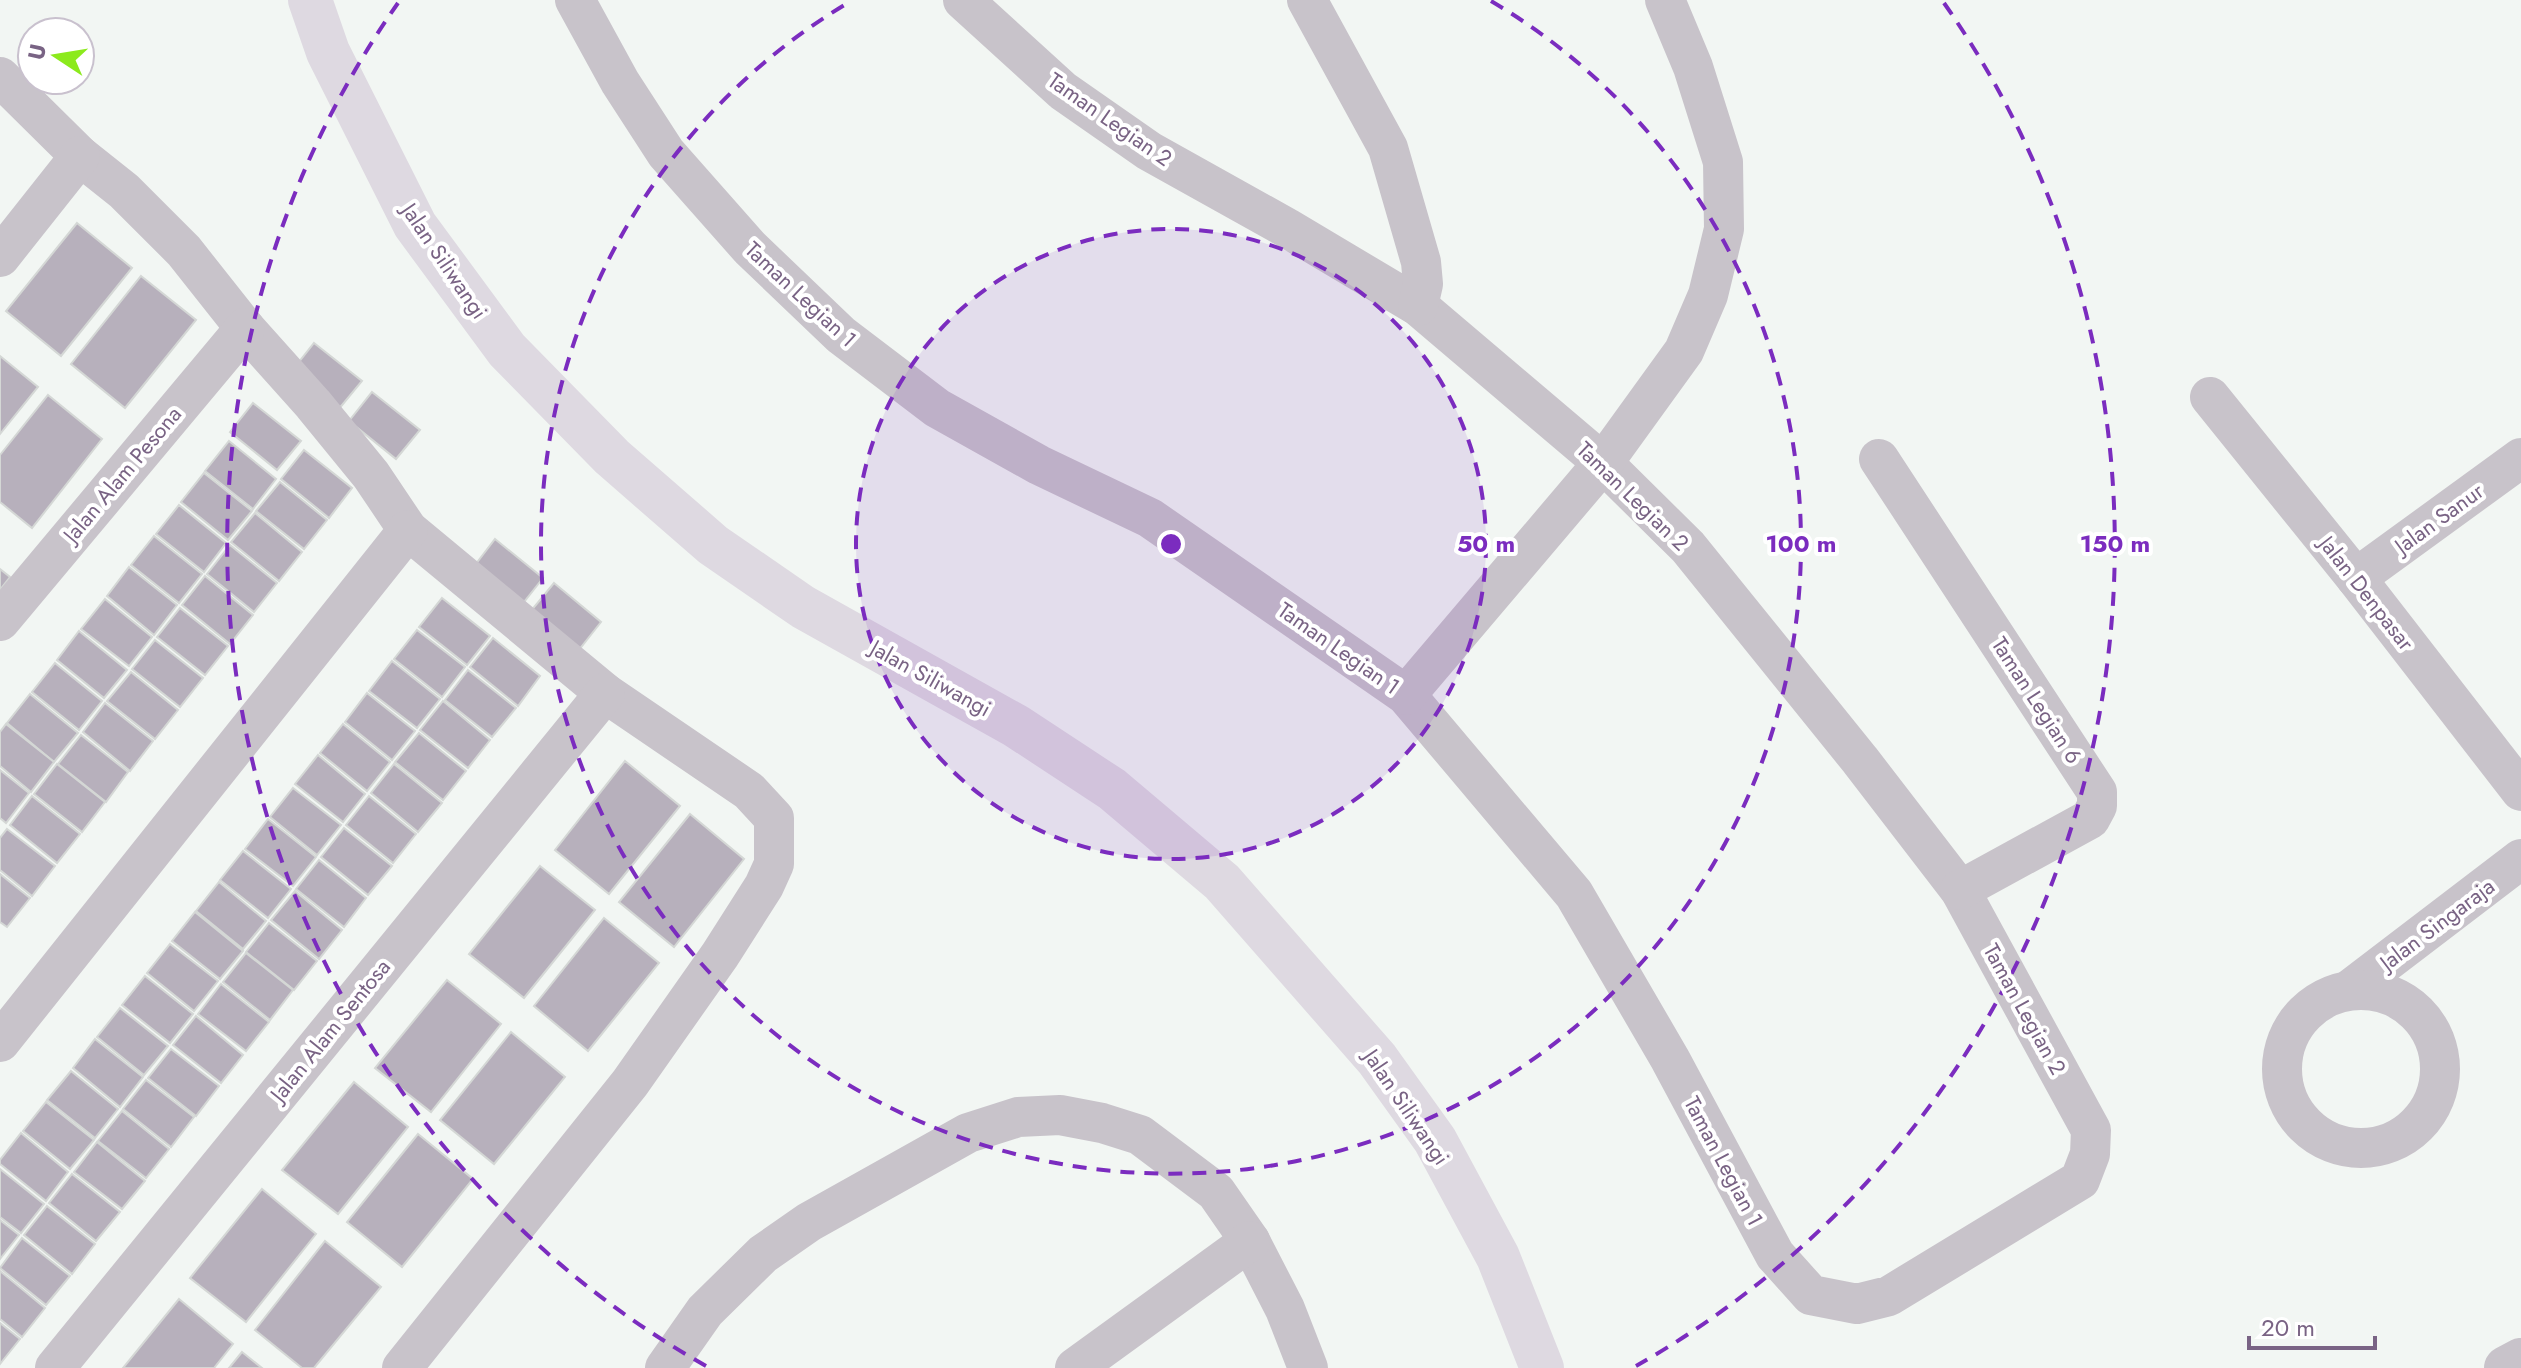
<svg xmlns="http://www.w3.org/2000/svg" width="2521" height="1368" viewBox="0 0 2521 1368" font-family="Jost,sans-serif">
	<rect width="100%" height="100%" fill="#f2f6f3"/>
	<g fill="#b7b0bc" stroke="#d4d7d5" stroke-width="2">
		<path d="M77,223L132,268L61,356L6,311Z"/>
		<path d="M141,276L196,320L125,408L71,364Z"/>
		<path d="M314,343L362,381L338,410L291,372Z"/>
		<path d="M0,356L38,387L0,434Z"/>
		<path d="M372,392L420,430L396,459L349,421Z"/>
		<path d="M48,395L102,439L32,528L0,502V455Z"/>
		<path d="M253,403L301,441L277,470L230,432Z"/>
		<path d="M229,441L276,479L253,509L205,471Z"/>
		<path d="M304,450L352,488L329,518L281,479Z"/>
		<path d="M204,473L252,511L228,540L181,502Z"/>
		<path d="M280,482L327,520L304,549L256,511Z"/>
		<path d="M179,505L226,543L204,572L156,534Z"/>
		<path d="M255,513L302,552L279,581L231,542Z"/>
		<path d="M154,536L202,574L179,603L131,565Z"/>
		<path d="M495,539L543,578L520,607L472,569Z"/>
		<path d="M230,545L277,583L254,612L207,574Z"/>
		<path d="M129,567L177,605L154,635L107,596Z"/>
		<path d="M0,569L10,577L0,590Z"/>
		<path d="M205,576L253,615L230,644L182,605Z"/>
		<path d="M554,583L601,622L578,651L530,612Z"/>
		<path d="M442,598L490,636L467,665L419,627Z"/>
		<path d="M105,599L152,637L129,666L81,629Z"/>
		<path d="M180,608L228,646L205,675L157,637Z"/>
		<path d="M417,630L465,667L442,697L394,659Z"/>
		<path d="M79,631L127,670L104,698L57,660Z"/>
		<path d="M493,638L540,676L518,706L470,667Z"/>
		<path d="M155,640L203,678L180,707L132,669Z"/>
		<path d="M392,661L440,699L417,728L369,691Z"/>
		<path d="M55,663L102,701L79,730L32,692Z"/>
		<path d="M468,670L516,708L492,737L445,700Z"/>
		<path d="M131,672L178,710L155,739L107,701Z"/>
		<path d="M367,693L415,731L392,760L345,722Z"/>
		<path d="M30,694L78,733L54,762L7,723Z"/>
		<path d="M443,701L490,740L468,768L420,730Z"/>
		<path d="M105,703L153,741L130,771L83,732Z"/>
		<path d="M6,724L54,762L31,792L0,766V732Z"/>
		<path d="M343,724L390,762L367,791L320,753Z"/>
		<path d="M419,733L466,771L443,800L395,762Z"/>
		<path d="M81,735L128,772L106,802L58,764Z"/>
		<path d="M318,755L365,794L343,822L295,784Z"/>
		<path d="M625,761L680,806L609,894L555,850Z"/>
		<path d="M57,764L105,802L82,832L34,794Z"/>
		<path d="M394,764L442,803L418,832L371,793Z"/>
		<path d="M0,770L29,793L6,823L0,818Z"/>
		<path d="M293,788L341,825L317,855L270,817Z"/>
		<path d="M32,796L80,834L57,863L10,825Z"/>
		<path d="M369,796L416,834L393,863L346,825Z"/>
		<path d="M690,814L744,859L674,947L619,902Z"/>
		<path d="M268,819L316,857L293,886L245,849Z"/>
		<path d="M344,828L392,866L368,895L321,857Z"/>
		<path d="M7,829L55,866L32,896L0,870V838Z"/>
		<path d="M243,851L291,889L268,918L220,880Z"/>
		<path d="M319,860L366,898L344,927L296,889Z"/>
		<path d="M540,866L595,910L524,998L469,954Z"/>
		<path d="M0,874L30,898L7,927L0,922Z"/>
		<path d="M219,882L266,921L243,949L196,911Z"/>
		<path d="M295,891L342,930L319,959L271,920Z"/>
		<path d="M195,912L243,951L220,979L172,941Z"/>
		<path d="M604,918L659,963L588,1051L534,1006Z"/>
		<path d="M269,923L317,961L294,990L246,952Z"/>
		<path d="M170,944L218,981L194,1011L147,973Z"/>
		<path d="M246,953L293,990L270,1020L223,982Z"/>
		<path d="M145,976L193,1014L170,1043L122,1005Z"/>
		<path d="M447,980L501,1024L431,1112L375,1068Z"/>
		<path d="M221,984L269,1022L246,1051L198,1014Z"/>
		<path d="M120,1008L168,1046L144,1075L97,1037Z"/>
		<path d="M196,1016L243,1055L221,1083L173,1045Z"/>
		<path d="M511,1032L565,1077L494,1164L440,1120Z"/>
		<path d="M95,1039L143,1077L120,1107L73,1068Z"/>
		<path d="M171,1049L219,1086L196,1116L148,1078Z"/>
		<path d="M71,1071L118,1109L95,1138L47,1100Z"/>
		<path d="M146,1080L194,1117L171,1147L123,1109Z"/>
		<path d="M354,1082L408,1127L338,1214L282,1170Z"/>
		<path d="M46,1102L94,1140L70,1169L23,1131Z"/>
		<path d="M122,1111L169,1149L146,1178L98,1141Z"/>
		<path d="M21,1133L68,1172L46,1201L0,1164V1160Z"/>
		<path d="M418,1134L473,1179L402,1267L347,1222Z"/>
		<path d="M97,1142L145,1181L122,1209L74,1172Z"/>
		<path d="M0,1169L44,1204L21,1233L0,1217Z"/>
		<path d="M72,1174L120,1212L96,1241L49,1203Z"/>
		<path d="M262,1189L316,1234L246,1322L190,1278Z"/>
		<path d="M47,1206L95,1244L72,1274L24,1235Z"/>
		<path d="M0,1220L19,1235L0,1259Z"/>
		<path d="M22,1238L70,1276L46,1305L0,1268Z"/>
		<path d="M325,1241L381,1287L314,1368H302L255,1330Z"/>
		<path d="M0,1271L45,1308L22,1337L0,1319Z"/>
		<path d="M179,1299L233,1344L214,1368H123Z"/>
		<path d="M0,1323L20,1339L0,1364Z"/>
		<path d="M242,1352L262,1368H229Z"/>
	</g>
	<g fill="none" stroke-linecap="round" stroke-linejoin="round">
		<g stroke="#c8c3ca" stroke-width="40">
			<path d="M575,0L620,82L666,153L750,248L841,335L937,408L1039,465L1150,518L1406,695L1574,894L1670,1059L1775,1255L1811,1295L1857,1304L1889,1296L2080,1180L2090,1154L2091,1130L1960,890L1860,760L1688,547L1603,463L1418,306L1287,228L1149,151L1063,91L963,0"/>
			<path d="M1307,0L1388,148L1421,262L1423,284L1418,306"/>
			<path d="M0,77L80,156L124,191L184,251L245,328L313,404L371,475L408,530L605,693L749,791L774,818V864L764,886L720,955L630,1083L402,1368"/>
			<path d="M0,257L80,156"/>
			<path d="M2210,397L2356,578L2521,791"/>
			<path d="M1879,459L2097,792V806L2090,819L1960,890"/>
			<path d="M2356,578L2521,458"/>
			<path d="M0,621L245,328"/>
			<path d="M1406,695L1603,463L1684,351L1708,295L1724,229L1723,162L1693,67L1665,0"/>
			<path d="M2352,988L2521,859"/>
			<circle cx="2361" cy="1069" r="79"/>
			<path d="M0,1042L408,530"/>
			<path d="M55,1368L605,693"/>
			<path d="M665,1368L705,1311L763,1254L809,1222L968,1133L1018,1117L1060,1115L1102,1123L1140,1135L1216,1192L1250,1241L1285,1309L1308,1368"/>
			<path d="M1075,1368L1250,1241"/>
		</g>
		<path stroke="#c8c3ca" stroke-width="44" d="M2506,1368L2521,1360"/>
		<path stroke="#ded9e1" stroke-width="44" d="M310,0L328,52L415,225L507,350L612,457L713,545L803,607L1016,726L1112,789L1222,882L1377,1059L1435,1140L1498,1257L1542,1368"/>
	</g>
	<circle cx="1171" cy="544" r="315" fill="#7b2cbf" fill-opacity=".12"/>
	<g fill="none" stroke="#7b2cbf" stroke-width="4" stroke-dasharray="14 10">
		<circle cx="1171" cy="544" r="315"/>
		<path d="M1491 1A630 630 0 1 1 851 1"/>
		<path d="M706 1366A944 944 0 0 1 398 3M1944 3A944 944 0 0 1 1636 1366"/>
	</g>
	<g text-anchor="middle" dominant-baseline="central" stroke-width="8" stroke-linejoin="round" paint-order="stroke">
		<g font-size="22" fill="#796384" stroke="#fff">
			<text transform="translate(1110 119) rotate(35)">Taman Legian 2</text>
			<text transform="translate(445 261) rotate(56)">Jalan Siliwangi</text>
			<text transform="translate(801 294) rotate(43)">Taman Legian 1</text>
			<text transform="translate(122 474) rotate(-50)">Jalan Alam Pesona</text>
			<text transform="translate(1633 496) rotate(44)">Taman Legian 2</text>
			<text transform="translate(2439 518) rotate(-36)">Jalan Sanur</text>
			<text transform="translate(2367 593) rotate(52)">Jalan Denpasar</text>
			<text transform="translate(1339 648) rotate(35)">Taman Legian 1</text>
			<text transform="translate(931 678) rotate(29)">Jalan Siliwangi</text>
			<text transform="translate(2037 700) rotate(57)">Taman Legian 6</text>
			<text transform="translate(2437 924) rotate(-37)">Jalan Singaraja</text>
			<text transform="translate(2025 1009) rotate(61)">Taman Legian 2</text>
			<text transform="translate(330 1030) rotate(-51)">Jalan Alam Sentosa</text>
			<text transform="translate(1407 1107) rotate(56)">Jalan Siliwangi</text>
			<text transform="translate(1724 1161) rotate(62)">Taman Legian 1</text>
		</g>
	</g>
	<circle cx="1171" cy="544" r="12" fill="#7b2cbf" stroke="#fff" stroke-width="4"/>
	<g font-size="24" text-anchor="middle" font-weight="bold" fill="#7b2cbf" stroke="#fff" stroke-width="8" stroke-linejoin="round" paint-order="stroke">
		<text x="1486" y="552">50 m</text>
		<text x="1801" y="552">100 m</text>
		<text x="2115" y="552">150 m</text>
	</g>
	<g transform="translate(56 56) rotate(282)"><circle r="38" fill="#ffffff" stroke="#c9c1ce" stroke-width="2"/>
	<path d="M0-6L14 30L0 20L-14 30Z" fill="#8cea1d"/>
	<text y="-12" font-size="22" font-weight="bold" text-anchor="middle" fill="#796384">U</text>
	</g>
	<path d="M2249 1336v12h126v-12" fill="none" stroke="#796384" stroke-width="4"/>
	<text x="2261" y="1336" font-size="24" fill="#796384" stroke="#ffffff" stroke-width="6" paint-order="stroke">20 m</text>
</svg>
